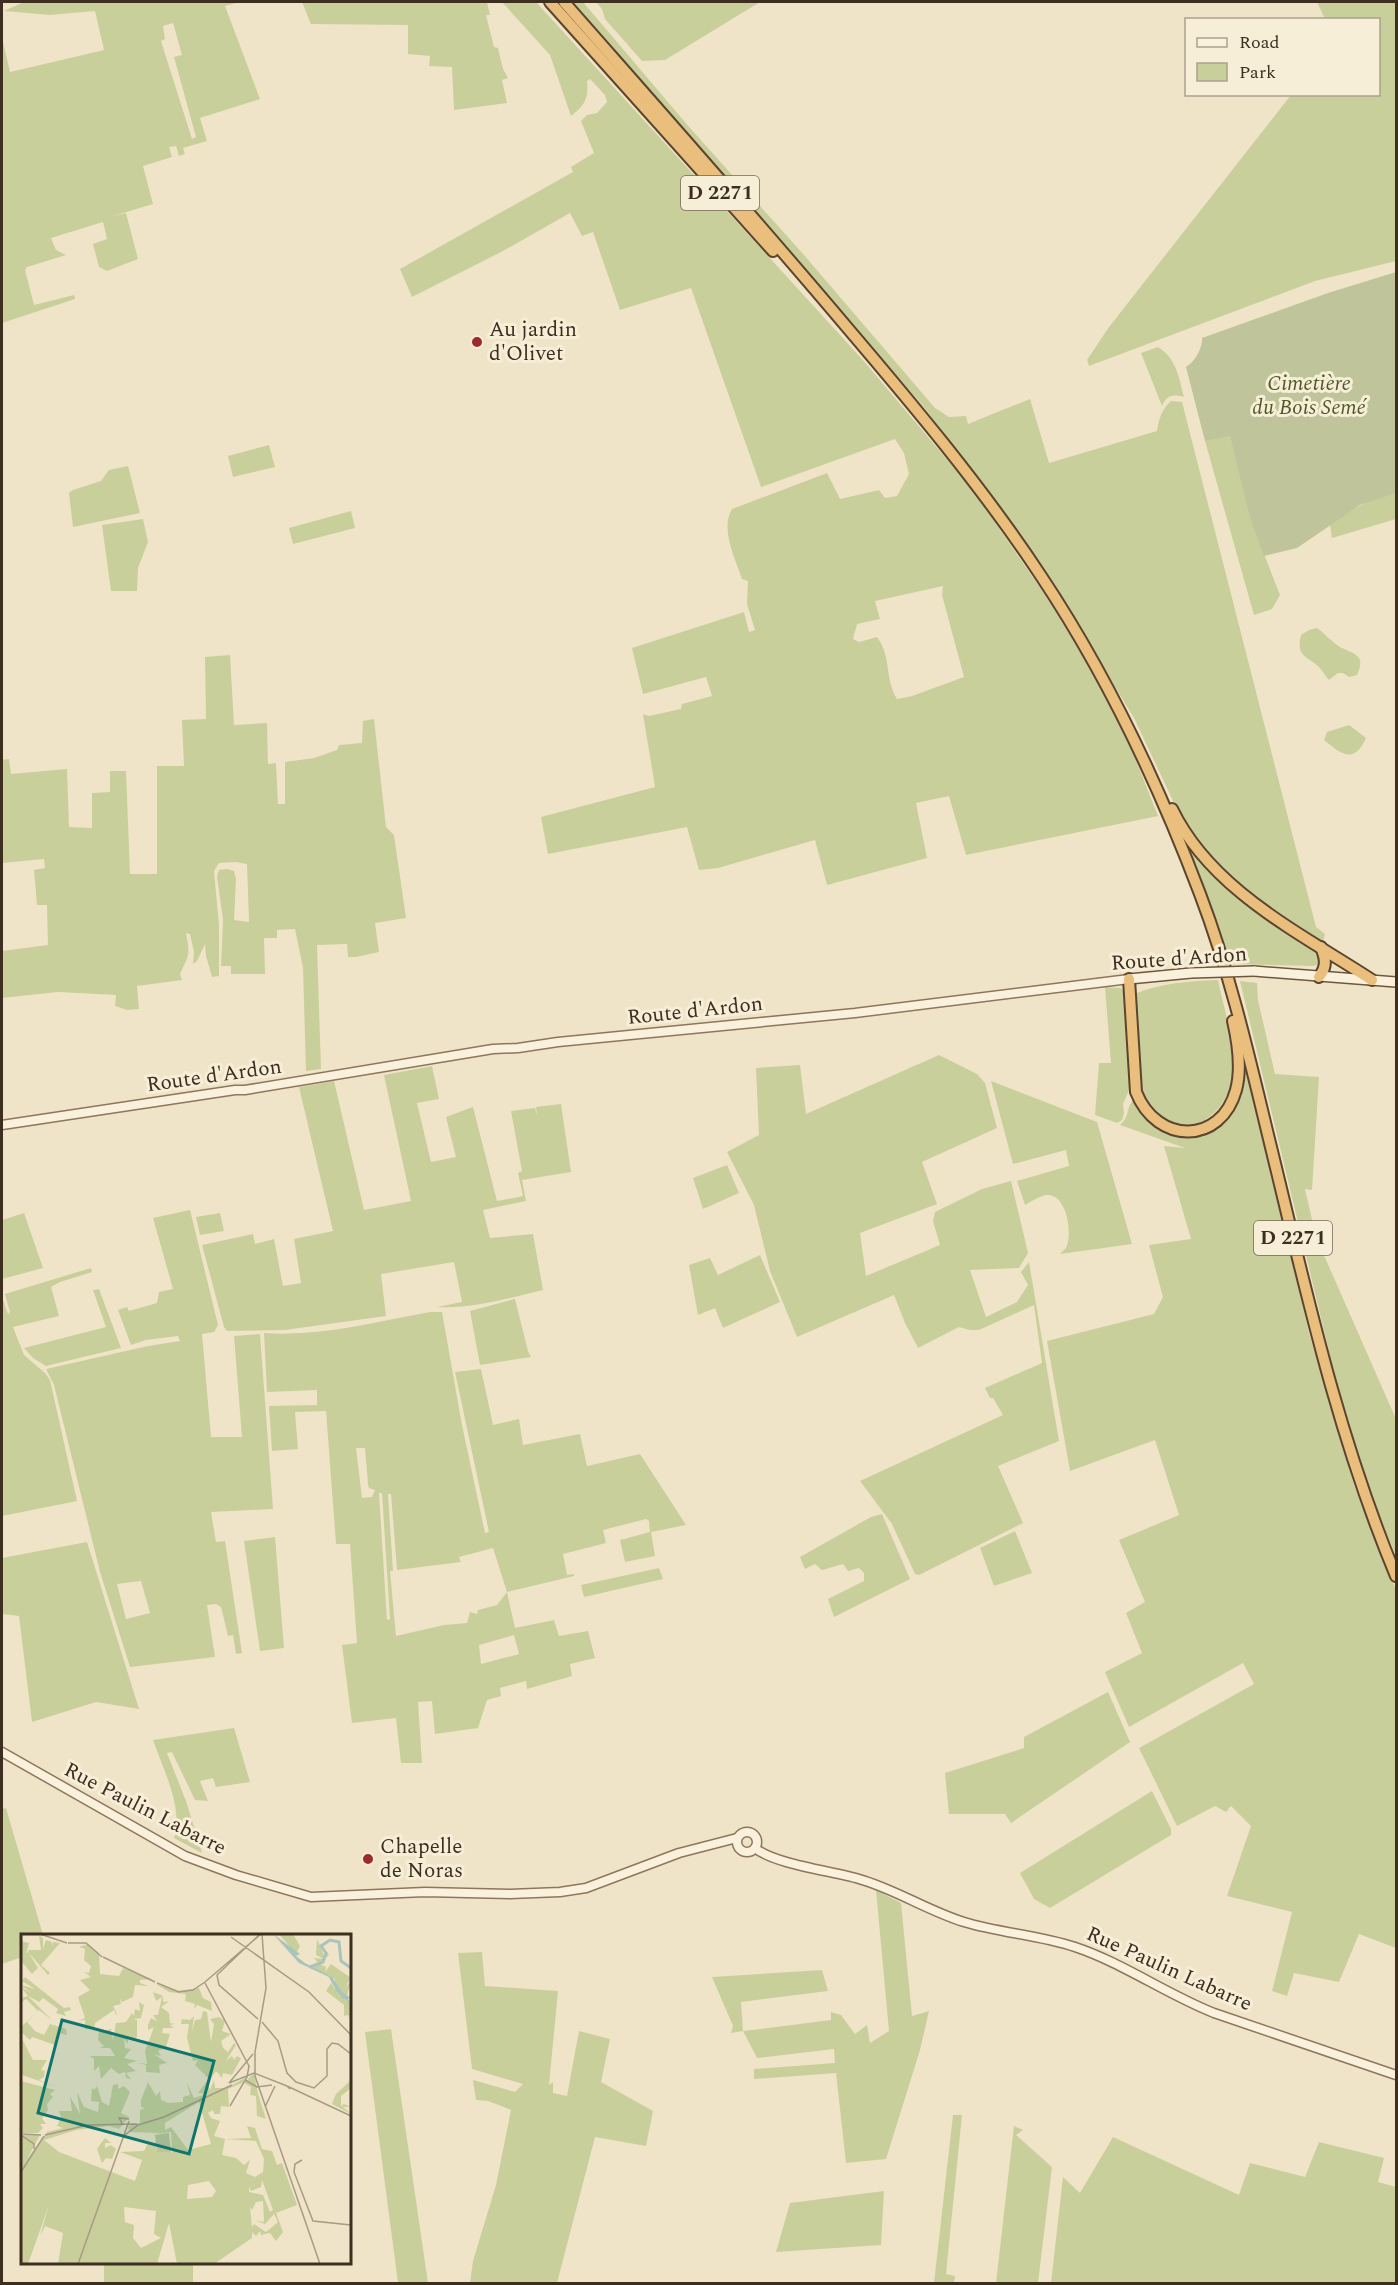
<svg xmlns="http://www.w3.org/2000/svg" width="1398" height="2285" viewBox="0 0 1398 2285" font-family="Spectral,serif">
	<rect width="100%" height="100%" fill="#f0e4c8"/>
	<g fill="#c9cf9b" fill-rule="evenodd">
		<path d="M24,2H240L225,6L260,99L200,118L207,141L183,148L185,154L179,156L176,146L169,147L172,157L143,166L153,204L113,216L126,213L138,259L107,271L99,267L93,244L107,239L103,222L51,238L56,250L66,255L27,267L25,270L34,305L74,295L75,299L2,323V37L10,72L104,50L95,11L50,15L4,11ZM173,23L182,55L174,57L196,137L192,139L161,41L165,39L163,26Z"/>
		<path d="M302,2H487L490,15H486L494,47L498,48L503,69L508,78L502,80L507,103L454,110L452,67L429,66L430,56L408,54V25L311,24Z"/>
		<path d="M502,2H536L862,359L972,489L1052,605L1095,677L1130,745L1158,816L966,855L949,796L916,803L927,858L827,885L815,840L718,868L699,870L687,827L548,854L541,817L655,787L643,714L649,716L681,709L682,704L712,696L706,677L643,694L632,648L744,612L749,632L755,630L747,604L748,581L742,579C735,558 720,529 732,509L827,473L840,499L879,490L885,498L897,496L909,474L904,453L895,439L761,487L691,288L620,310L593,232L582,236L570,213L503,251L412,297L400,269L573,172L571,167L594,153L581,121L587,115L597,113L607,102L605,95L590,79L587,81C589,99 584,106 571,116L550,55ZM943,586L942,595L964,677L912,696L897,699C884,677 892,657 877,637L859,642L853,639L857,624L880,619L875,601Z"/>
		<path d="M572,2H583L690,128L804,255L935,408L949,417L966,416L968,424L1030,399L1049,463L1157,431C1159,419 1161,410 1171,401L1182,402L1316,927L1325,934L1323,942L1242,888L1203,846L1174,803L1134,718L1033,552L924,407Z"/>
		<path d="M596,2H760L665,60L642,61L605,19L602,9Z"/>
		<path d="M1317,2H1396V261L1315,281L1089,366L1087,360L1109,327L1291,95L1378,94V20L1325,19Z"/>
		<path d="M1158,347C1176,358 1179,377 1184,397C1173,394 1167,395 1162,406L1141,353Z"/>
		<path d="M1230,435L1249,516L1280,595L1272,609L1254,615L1205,441Z"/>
		<path d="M269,445L275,467L233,477L228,456Z"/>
		<path d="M128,466L140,513L73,527L69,493L73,490L101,481L109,470Z"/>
		<path d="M1396,493V519L1332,538L1330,525C1349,511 1372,497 1396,493Z"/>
		<path d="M351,511L355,528L293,544L289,528Z"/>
		<path d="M143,519L148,542L138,568L137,591H111L102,525Z"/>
		<path d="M1317,628C1325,634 1332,642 1340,647C1353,654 1367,654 1357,675L1349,677L1343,673H1338L1329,680C1325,676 1323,671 1319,667C1306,655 1296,657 1301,635L1309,630Z"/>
		<path d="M230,655L234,725L267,723L268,764L276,763L278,804H285V762L314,758L337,750L339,745L362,743L363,721L374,719L386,827L394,835L406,918L375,923L379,952L356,957H348L347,944L317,945L321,1069L306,1071L303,968L295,929L277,930V938H264L265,974H231V966H221L223,920L217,876L219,870L227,869L234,871L236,879L234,920L249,922L247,864L236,862L219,863L214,871L219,925V976L212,977L206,956L205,944L197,961L193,964L194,952L190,934L186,933C190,956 190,952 180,974L182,980L137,986L139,1009L127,1010L115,1006L116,995L58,992L2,998V951L48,945L47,905H37L34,870L45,868L44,859L2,863V760L9,759L11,774L67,769L69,827L92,828V793L110,792V771H126L130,874H157V766H184L182,720L206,719L205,657Z"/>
		<path d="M1349,725L1366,738C1354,765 1341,754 1324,740L1327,732Z"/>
		<path d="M1186,843L1319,951L1321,964L1313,966L1232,964Z"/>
		<path d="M1218,980C1226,1020 1249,1078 1216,1111C1208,1119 1199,1125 1188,1126C1174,1127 1156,1118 1148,1107C1134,1087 1136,1021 1134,994C1162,983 1189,981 1218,980Z"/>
		<path d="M1240,981L1257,983L1258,1000L1275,1074L1319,1077L1312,1190L1305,1189L1316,1237L1396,1419V1556L1372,1498L1339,1393Z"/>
		<path d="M1105,987L1121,988L1125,994L1130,1088L1123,1104L1124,1113L1122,1120L1117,1123L1095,1115L1099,1063H1111Z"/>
		<path d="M939,1055L977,1074L985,1083L997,1128L922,1162L937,1204L860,1233L866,1276L940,1245L933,1221L935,1212L982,1189L1011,1181L1028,1253L1019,1268L970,1270L986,1317L1017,1302L1028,1285L1021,1272L1029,1262L1059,1441L998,1466L1023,1523L919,1575L915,1574L892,1524L860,1481L1003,1415L993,1398H990L985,1388L1042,1363L1034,1305L979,1330H970L959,1327L918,1348L905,1323L894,1295L797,1337L770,1271L754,1205L727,1152L759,1135L756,1068L800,1065L806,1114Z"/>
		<path d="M1243,1061H1246L1309,1333L1355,1488L1396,1590V1948L1359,1934L1339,1982L1294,1973L1287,1996L1272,1991L1292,1912L1227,1896L1251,1826L1231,1806L1226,1812L1215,1806L1177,1826L1139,1748L1254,1684L1243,1663L1129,1727L1105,1672L1142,1653L1126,1613L1145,1602L1119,1540L1179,1515L1155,1440L1070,1471L1047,1341L1154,1314L1163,1297L1149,1245L1191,1239L1164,1146L1185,1148L1120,1125C1130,1116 1126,1108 1133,1100C1144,1119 1163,1140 1188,1135C1200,1133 1212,1124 1222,1119Z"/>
		<path d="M432,1066L439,1099L417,1103L431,1162L456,1157L446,1117L473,1107L497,1201L523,1196L518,1173L522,1171L511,1111L535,1108L537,1115L536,1107L561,1104L571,1172L522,1180L526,1201L483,1210L490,1238L533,1234L543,1290C509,1298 473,1309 437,1307L462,1302L454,1262L381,1274L386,1316L285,1330L227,1331L224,1327L202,1245L253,1234L255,1244L274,1239L283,1286L301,1283L294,1239L333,1231L299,1087L334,1081L364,1210L411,1201L384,1075Z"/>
		<path d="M991,1081L1097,1122L1132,1244L1060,1254C1061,1253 1065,1249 1066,1248C1073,1234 1067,1194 1047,1195C1040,1196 1030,1202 1025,1205L1017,1181L1069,1166L1066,1150L1013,1164Z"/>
		<path d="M727,1165L739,1193L703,1209L693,1178Z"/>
		<path d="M190,1210L218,1325L214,1332L202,1334L211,1437H242L234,1336L260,1334L273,1509L211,1512L216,1542L225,1541L242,1653L236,1654L233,1635L228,1636L221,1607L216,1604L207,1605L215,1657L130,1667L100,1572L54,1385L46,1369L148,1346L180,1341L178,1336L146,1340L131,1345L118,1310L127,1307L129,1311L157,1303L159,1292L173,1289L153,1218ZM141,1581L150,1613L126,1619L117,1584Z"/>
		<path d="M24,1213L43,1268L2,1279V1220Z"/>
		<path d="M220,1213L224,1231L200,1235L196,1217Z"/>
		<path d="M760,1255L780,1302L723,1328L715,1308L698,1315L689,1265L710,1258L718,1275Z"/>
		<path d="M91,1268L92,1272L60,1282L51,1287L59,1316L13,1327L24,1355L45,1373L50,1380L77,1501L2,1516V1297L8,1314L10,1312L5,1294Z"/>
		<path d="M99,1289L121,1348L46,1366L33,1358L24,1348L106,1327L93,1290Z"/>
		<path d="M515,1299L528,1351L531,1357L480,1365L470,1311Z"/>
		<path d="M430,1312H442L462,1425L485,1533L489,1532L455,1372L481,1369L493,1425L519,1419L523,1445L580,1434L587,1466L640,1454L686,1525L651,1532L655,1556L625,1562L620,1540L650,1532L649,1521L646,1519L603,1530L606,1543L563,1554L567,1575L574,1574V1576L507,1592L515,1628L554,1620L559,1636L588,1631L595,1658L570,1664L572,1676L527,1689L526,1681L500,1688L501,1696L487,1700L478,1728L435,1734L432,1701L418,1702L422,1763H401L396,1718L352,1723L342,1645L357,1643L350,1544H336L326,1411L295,1412L298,1449L272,1451L269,1406L317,1405V1390L267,1392L264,1333C319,1337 375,1322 430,1312ZM356,1448H365L368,1484L369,1488L375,1490L372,1497L362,1498ZM379,1493H382L390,1619L387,1620ZM388,1494H391L397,1570L461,1562L459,1557L493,1548L507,1592L497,1605L478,1610L477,1614L470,1612L467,1623L444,1625L396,1636L390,1571H393ZM514,1635L519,1654L481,1664L479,1645Z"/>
		<path d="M882,1514L910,1579L834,1617L828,1599L864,1581V1573L859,1568L848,1571L843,1564L822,1570L815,1564L805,1569L800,1557L871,1517Z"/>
		<path d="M1015,1531L1032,1573L994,1586L980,1548Z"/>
		<path d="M275,1537L284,1648L260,1651L244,1541Z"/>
		<path d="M87,1542L139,1709L96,1702L32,1722L19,1616L2,1614V1558Z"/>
		<path d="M659,1568L663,1579L584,1597L581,1585Z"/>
		<path d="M1108,1692L1130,1742L1011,1823L1005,1814H949L945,1773L1024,1748V1737Z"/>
		<path d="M234,1728L250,1782L216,1787L213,1778L200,1781L208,1801L195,1800L172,1752L167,1753L186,1801L202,1853L174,1838C184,1809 163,1769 153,1740Z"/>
		<path d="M1152,1791L1171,1829V1835L1050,1908L1034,1899L1020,1873Z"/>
		<path d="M6,1808L43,1935L22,1936V1945L19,1947L22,1957L2,1964V1809Z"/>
		<path d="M876,1890L901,1903L912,2016L929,2011L920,2050L886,2159L846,2163L836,2073L754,2079V2069L835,2063L834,2049L757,2058L743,2031L731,2033L733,2026L712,1977L822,1970L828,1991L741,2002L743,2031L831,2020V2012L841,2015L855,2034L867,2025L870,2043L889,2031Z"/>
		<path d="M482,1952L485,1986L558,1991L549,2085L553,2082V2093L567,2096L579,2031L610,2039L601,2082L653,2111L646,2146L595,2137L557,2283H470L473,2261L496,2185L511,2110L488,2101L476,2100L473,2080L515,2092L523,2084L472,2069L458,1953Z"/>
		<path d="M391,2029L428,2283H398L365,2032Z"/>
		<path d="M953,2115H962L946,2274L955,2276L954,2283H934Z"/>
		<path d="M1014,2126L1023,2130L1016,2135L1052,2167L1038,2283H996Z"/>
		<path d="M1113,2137L1239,2195L1250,2163L1305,2177L1319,2142L1384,2158L1378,2182L1396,2187V2283H1051L1063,2177L1080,2193Z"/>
		<path d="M884,2191L881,2245L776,2252L790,2203Z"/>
		<rect x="104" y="2263" width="89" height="20"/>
	</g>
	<path fill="#bfc49a" d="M1396,272V493L1360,505L1297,548L1264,556L1249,516L1230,436L1205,441L1186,367C1194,363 1203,348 1202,338L1328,293Z"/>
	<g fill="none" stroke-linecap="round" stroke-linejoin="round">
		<defs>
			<g id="tertiary">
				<path d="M2,1125L235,1090H245L493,1049L518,1048L558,1042L855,1013L1129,979"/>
				<path d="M2,1752L185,1856L236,1875L311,1897L425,1892L510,1894L560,1892L586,1888L679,1853L737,1838"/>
				<circle cx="747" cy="1842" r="10"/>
				<path d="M755,1848C774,1864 832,1871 859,1879C895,1889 928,1911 964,1922C1000,1933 1039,1935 1075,1947C1123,1963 1166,1994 1214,2013L1396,2075"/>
			</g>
			<g id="secondary">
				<path d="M1254,971L1396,982"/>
				<path d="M1129,979L1191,973"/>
			</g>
			<g id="trunk">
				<path d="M550,2L773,251"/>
				<path d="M564,2C658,109 753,216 845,325C914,406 983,488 1041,576C1107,675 1158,783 1200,894C1230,973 1249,1056 1269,1139C1305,1286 1337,1435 1396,1576"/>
				<path d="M1172,809C1211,890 1300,933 1372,980"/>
				<path d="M1319,977C1327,967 1326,959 1321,947"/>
				<path d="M1129,979L1136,1092C1157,1145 1221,1145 1236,1090C1242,1068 1238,1043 1233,1021"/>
			</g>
		</defs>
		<use href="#tertiary" stroke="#8d765c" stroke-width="11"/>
		<use href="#secondary" stroke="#6f573f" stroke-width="12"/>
		<use href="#trunk" stroke="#5b4430" stroke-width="14"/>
		<use href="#tertiary" stroke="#faf1dc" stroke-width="8"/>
		<use href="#secondary" stroke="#faf1dc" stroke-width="9"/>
		<use href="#trunk" stroke="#eabe7c" stroke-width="10"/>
		<defs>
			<path id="secondary-bridge" d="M1191,973L1254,971"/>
		</defs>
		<use href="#secondary-bridge" stroke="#6f573f" stroke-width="12" stroke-linecap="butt"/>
		<use href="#secondary-bridge" stroke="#faf1dc" stroke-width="9"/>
	</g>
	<g fill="#9e2a2b" stroke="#f7eed8" stroke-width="2">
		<circle cx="477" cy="342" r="6"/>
		<circle cx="368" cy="1859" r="6"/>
	</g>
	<g text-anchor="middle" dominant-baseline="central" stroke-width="6" stroke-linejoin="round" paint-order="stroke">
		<g fill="#f7eed8" stroke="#756857" stroke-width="1.5">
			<rect x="681" y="176" width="78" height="34" rx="4.5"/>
			<rect x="1254" y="1221" width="78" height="34" rx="4.5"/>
		</g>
		<g font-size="20" font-weight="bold" fill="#3d2e20">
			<text x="720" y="193">D 2271</text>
			<text x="1293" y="1238">D 2271</text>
		</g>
		<g font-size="21" fill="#3d2e20" stroke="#f7eed8" text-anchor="start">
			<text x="489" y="330">Au jardin<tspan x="489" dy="24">d'Olivet</tspan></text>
			<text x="380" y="1847">Chapelle<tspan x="380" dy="24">de Noras</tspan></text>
		</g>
		<g font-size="21" font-style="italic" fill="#4d5a26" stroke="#f7eed8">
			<text x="1309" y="384">Cimetière<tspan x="1309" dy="24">du Bois Semé</tspan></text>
		</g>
		<g font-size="21" fill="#3d2e20" stroke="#f7eed8">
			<text transform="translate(1179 959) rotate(-4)">Route d'Ardon</text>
			<text transform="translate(695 1011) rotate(-6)">Route d'Ardon</text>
			<text transform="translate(214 1076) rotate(-8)">Route d'Ardon</text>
			<text transform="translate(145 1809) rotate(27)">Rue Paulin Labarre</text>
			<text transform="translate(1169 1969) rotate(24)">Rue Paulin Labarre</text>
		</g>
	</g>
	<g transform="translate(21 1934)">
		<rect width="330" height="330" fill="#f0e4c8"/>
		<path d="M258,0H272L279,12L275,20ZM18,1L22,4V15L25,6L31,8V13L32,8L39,9L20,31L29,39L27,41L8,19L17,34L11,40L0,27V7L8,9L5,20L8,16H20ZM296,5L304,24L306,18L308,21L299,30L305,33L304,38L310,30L330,44L324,54L330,47L326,62L330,64L318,59L330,70V87L327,81L323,82V71L305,57L310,49L314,56V45L289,32L297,29L293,24L303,25L295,21ZM67,10L78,19L79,40L98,42L102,34L131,45L119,46V49L128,52L114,51L112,63L101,68L99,65L100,70L92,72L96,80L95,81L93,76L74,89L73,95H64V86L57,87L64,84L57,63L69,56L59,46L70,43L63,38L68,39L70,32L63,26L64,15L58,13ZM4,43L43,74L49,73L50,76L43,78L45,82L35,79L37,75L22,64L18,68L7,62L31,86L18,76L6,88L14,97L23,101L29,90L45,95L46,101L37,99L34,111L11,103L9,106L0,98V93L17,77L5,65L0,69V64L7,62L0,53L10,59L0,51L14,55L1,47ZM135,50L156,57L178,54L182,64L190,68L191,77L176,71L173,75L174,70L164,67L165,60L148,58ZM132,58L140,61L142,63V68L148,67L140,73L148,79L149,89L154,90L149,91L153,94H142L141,99L149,100L145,113L137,117L140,122L133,120L146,129L138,131L139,139L125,138V131L117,129L126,130L124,117L133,93L127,96V91L130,84L136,87L132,81H137L141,63L135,67ZM118,68L123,71L120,84L112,85L116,86V103L112,107L107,104V110L103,105L104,114L110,115L103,124L116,127L106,130L115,137L105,139L110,145L105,144L104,138L98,140L90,134L80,145L78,132L73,137V125L69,122H94L89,114H79L83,112L77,106L78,98L90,95L92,106L95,89L105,88L111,79L113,82L114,75L119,77ZM182,77L186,78L190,108L193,90L189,85L198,83L204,87L201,97L210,100L200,107L202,114L207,118L213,109L215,111L205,127L211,122L213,126L216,122L220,124L211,141L202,139L201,144L195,137L189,146L174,131L177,126L172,127L166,104L168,90H160L161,85L169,86L173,82L171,98L174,86L180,85ZM0,103L12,126H26L20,136L24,137L23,143L18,146L36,153L1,141L0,147L34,156L29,160L32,163L26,170L27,176L21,184L25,190H19L22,194L17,199H0ZM233,139L237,160L245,185L236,182L235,162L229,161L230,153L223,149ZM225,143L221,149L207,155L208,173L200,172L199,180H193L192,176L187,179L190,184L199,187L193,202L204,205L201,221L215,224L223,231L229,226L225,239L234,243L242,238L243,225L235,207L204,205L230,204L226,192L234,194L241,215L251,217L256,231L261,229L276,271L255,279L262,298L255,307L249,299L240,301L239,297L235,302L231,298V304L193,330H156L148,289L136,330H37L42,299L24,292L19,302L28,271L7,330H0V201H19L6,225L26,198L42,194L36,192L40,183L38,177H51L49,162L59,180L56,158L63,173L77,178L78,168L70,167L71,154L73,156L76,152L81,168L88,172L92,151L97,150V155L103,152L109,158L100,179L108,183L98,195L88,192L55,196L23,206L38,218L114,247L121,226L99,218L123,217L127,209L134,211V206L136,218L151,219L150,198L131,201L140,199L108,198L107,192L119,189V176L124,174L120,173V166L127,148L135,162L139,157L140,166L147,169L162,168V163L169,161L166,149L173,164L185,160L177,159L186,147L189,156L193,146L194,154H206ZM178,168L190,210L167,216L150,193L144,196V189ZM241,246L252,276L249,278L242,261L228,258V253L230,257L240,253ZM188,247L195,257L191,263L166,265L167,251ZM242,267L243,288L233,286L244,290L253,280L257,288L245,298L233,290L231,293L229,273L231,276L235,268ZM103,273L135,277L133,300L140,304L120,314L112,304L113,291L104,288ZM330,146V154L320,162V172L323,170L330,173H322L330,180L311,170L315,160ZM84,204L90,209H84V214L90,211L95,215L91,225L85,224L81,229L76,215Z" fill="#c9cf9b" fill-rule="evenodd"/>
		<path d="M148,199L150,219L136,218L134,201Z" fill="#bfc49a"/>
		<path d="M252,0L279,20L275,22L284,29L311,43L314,54L330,64L327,65L330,70L315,57L308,43L278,29Z" fill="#a9c4bc"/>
		<path fill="none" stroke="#a9c4bc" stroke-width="3" d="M289,33L302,28L305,19L300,12L309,6L318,8L320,27L330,34M310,44L323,64"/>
		<path fill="none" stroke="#a89b85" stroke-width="1.5" d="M19,0L46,9M241,0L245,54L234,118V142L299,330M210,3L288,58L330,101M47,9H65L81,23M82,23L134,48M184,48L240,0M136,49L158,58M184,49L228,132L226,143L209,172M157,58L172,56L184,48M237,85L198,51L196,41L239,0M241,88L257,107L266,139L275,148L293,154L306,142V115L311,109L317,110L330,120M232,120L208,149L233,139L266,152M224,146L236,153L251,151M269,155L266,152L330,182M244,173L254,152M102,191L98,184L108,185M2,200L20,201M0,201L13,210V215M24,201L67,191L116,190M104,201L117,191L143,183L211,151M281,226L274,230L273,238L292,287L330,291M0,238L23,202M57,330L108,187"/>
		<path fill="#0f766e" fill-opacity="0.15" stroke="#0f766e" stroke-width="3" d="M41,86L193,127L168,220L17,179Z"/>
		<rect width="330" height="330" fill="none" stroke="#3d2e20" stroke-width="3"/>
	</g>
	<rect width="1398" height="2285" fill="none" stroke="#3d2e20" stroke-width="6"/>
	<rect x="1185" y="18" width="195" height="78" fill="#f7eed8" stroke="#ada18e" stroke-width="1.5"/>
	<rect x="1197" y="38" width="30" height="9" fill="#faf1dc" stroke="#ada18e" stroke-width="1.5"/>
	<text x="1239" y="48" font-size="18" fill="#3d2e20">Road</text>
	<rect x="1197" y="63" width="30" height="18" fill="#c9cf9b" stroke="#ada18e" stroke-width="1.5"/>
	<text x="1239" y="78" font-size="18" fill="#3d2e20">Park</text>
</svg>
